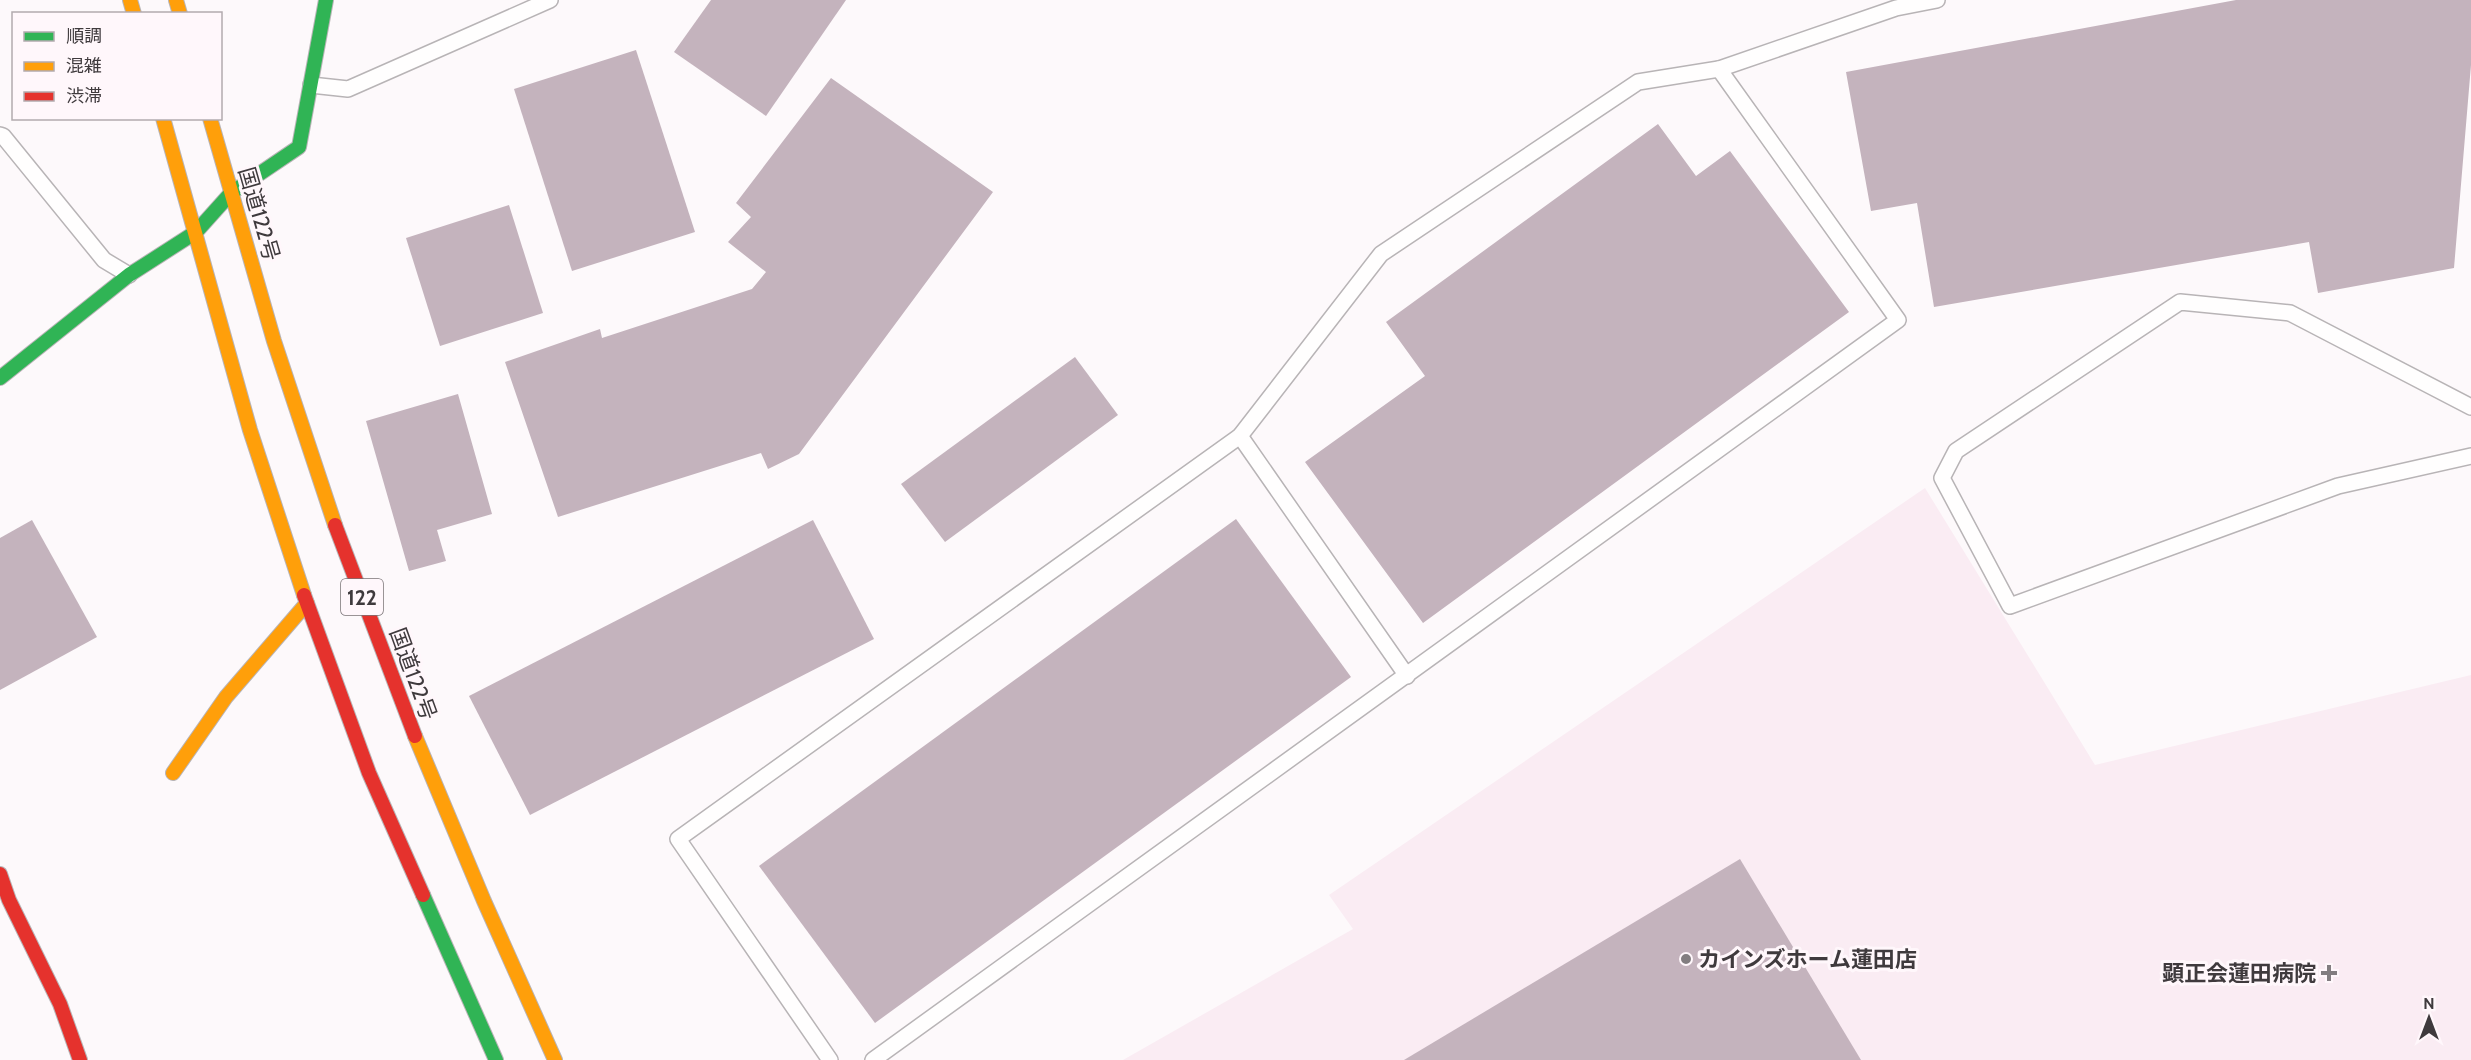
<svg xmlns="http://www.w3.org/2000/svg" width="2471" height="1060" viewBox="0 0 2471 1060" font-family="Cabin,'Noto Sans JP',sans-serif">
	<rect width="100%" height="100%" fill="#fdf9fb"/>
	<path fill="#faecf3" d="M1925,488L2095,765L2471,675V1060H1123L1353,929L1329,895Z"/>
	<g fill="#c4b3bd">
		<path d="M711,0H846L766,116L674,52Z"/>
		<path d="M2236,0H2471V65L2454,268L2318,293L2309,242L1934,307L1917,203L1871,211L1846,72Z"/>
		<path d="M636,50L695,232L572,271L514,89Z"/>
		<path d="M831,78L993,192L799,454L768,469L761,453L558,517L505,362L600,329L602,338L752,289L766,272L728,242L751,217L736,203Z"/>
		<path d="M1658,124L1696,176L1730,151L1849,312L1423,623L1305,462L1425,376L1386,322Z"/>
		<path d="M509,205L543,313L440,346L406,238Z"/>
		<path d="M1075,357L1118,415L945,542L901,484Z"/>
		<path d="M458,394L492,514L437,530L446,561L409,571L366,421Z"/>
		<path d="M1236,519L1351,677L875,1023L759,866Z"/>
		<path d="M32,520L97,637L0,690V538Z"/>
		<path d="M813,520L874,639L530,815L469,696Z"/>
		<path d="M1740,859L1861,1060H1404Z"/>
	</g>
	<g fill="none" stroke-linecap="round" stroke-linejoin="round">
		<defs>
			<g id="lane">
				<path d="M311,85L348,89L550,0"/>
				<path d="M0,135L3,136L104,260L129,275"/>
				<path d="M2471,407L2290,313L2180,302L1956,451L1942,478L2010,606L2338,486L2471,456"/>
				<path d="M1240,436L1407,676"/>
				<path d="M830,1060L678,839L1240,436L1381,254L1638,82L1719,69L1896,8L1937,0"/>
				<path d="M873,1060L1898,320L1719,69"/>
			</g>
			<g id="fast">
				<path d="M0,378L129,275L196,232L231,193L299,147L326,0"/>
				<path d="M423,895L496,1060"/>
			</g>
			<g id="slow">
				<path d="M130,0L134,14"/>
				<path d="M176,0L180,14"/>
				<path d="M163,118L250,430L304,595"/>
				<path d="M210,118L274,341L335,525"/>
				<path d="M415,736L484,901L555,1060"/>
				<path d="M173,773L226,697L307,603"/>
			</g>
			<g id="jam">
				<path d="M335,525L415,736"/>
				<path d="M304,595L369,773L423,895"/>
				<path d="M0,874L9,900L60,1004L80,1060"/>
			</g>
		</defs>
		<use href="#lane" stroke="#b8b4b6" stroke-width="18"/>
		<use href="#fast" stroke="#b8b4b6" stroke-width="16"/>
		<use href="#slow" stroke="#b8b4b6" stroke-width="16"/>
		<use href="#jam" stroke="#b8b4b6" stroke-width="16"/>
		<use href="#lane" stroke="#fffefe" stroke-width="15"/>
		<use href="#fast" stroke="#30b455" stroke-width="14"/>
		<use href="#slow" stroke="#ff9f0a" stroke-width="14"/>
		<use href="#jam" stroke="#e5322d" stroke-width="14"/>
	</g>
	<g fill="#827d80" stroke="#fff7fb" stroke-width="2">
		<circle cx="1686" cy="959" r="6"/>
		<path d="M2326 964h6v6h6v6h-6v6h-6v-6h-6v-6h6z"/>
	</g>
	<g text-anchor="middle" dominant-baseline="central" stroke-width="6" stroke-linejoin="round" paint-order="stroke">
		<rect fill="#fff7fb" stroke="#797376" stroke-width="1.5" x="341" y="579" width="42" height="36" rx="4.5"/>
		<g font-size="21" font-weight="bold" fill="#3f3a3d">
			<text x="362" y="597">122</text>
		</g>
		<g font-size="22" fill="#3f3a3d" stroke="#fff7fb">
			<text transform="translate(259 214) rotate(74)">国道122号</text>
			<text transform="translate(413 674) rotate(70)">国道122号</text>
		</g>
		<g font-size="22" font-weight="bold" fill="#3f3a3d" stroke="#fff7fb" text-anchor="start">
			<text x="1698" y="959">カインズホーム蓮田店</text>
			<text x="2316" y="973" text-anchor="end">顕正会蓮田病院</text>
		</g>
	</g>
	<rect x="12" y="12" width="210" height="108" fill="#fff7fb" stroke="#b2abaf" stroke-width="1.5"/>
	<rect x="24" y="32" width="30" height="9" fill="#30b455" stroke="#b2abaf" stroke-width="1.5"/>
	<text x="66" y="42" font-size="18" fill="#3f3a3d">順調</text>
	<rect x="24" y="62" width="30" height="9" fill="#ff9f0a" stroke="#b2abaf" stroke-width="1.5"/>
	<text x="66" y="72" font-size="18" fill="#3f3a3d">混雑</text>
	<rect x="24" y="92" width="30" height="9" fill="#e5322d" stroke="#b2abaf" stroke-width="1.5"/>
	<text x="66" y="102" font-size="18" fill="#3f3a3d">渋滞</text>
	<g transform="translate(2429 1018)" stroke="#fff7fb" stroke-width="4.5" paint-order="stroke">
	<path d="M0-4.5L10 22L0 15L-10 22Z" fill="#3f3a3d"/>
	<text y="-9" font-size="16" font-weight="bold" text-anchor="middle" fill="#3f3a3d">N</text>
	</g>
</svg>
